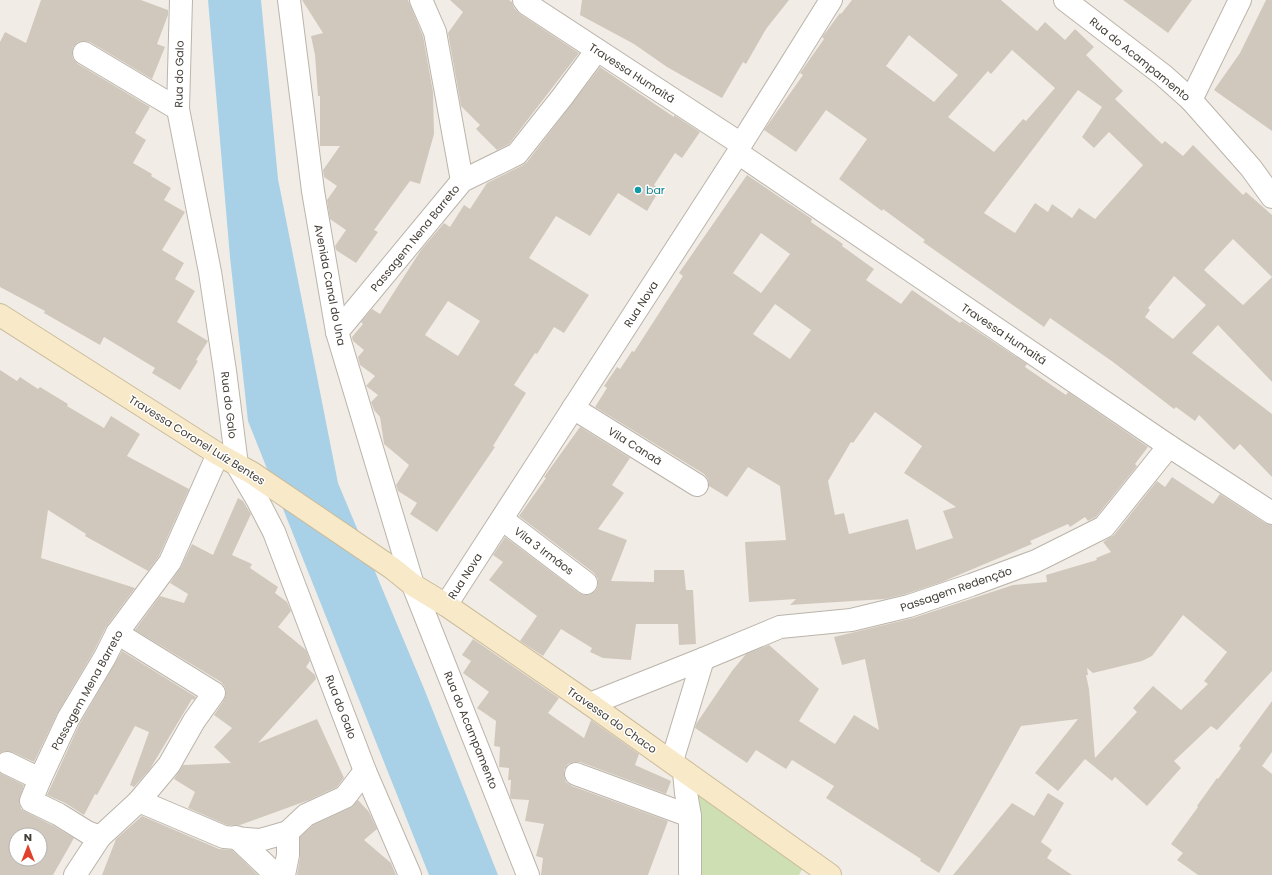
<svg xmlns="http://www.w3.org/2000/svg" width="1272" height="875" viewBox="0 0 1272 875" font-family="Poppins,sans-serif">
	<rect width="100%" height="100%" fill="#f1ede6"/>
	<path fill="#cee0b3" d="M690,785L810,854L799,875H690Z"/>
	<path fill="#a8d0e7" d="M208,0H261L278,179L338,483L425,691L498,875H429L248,421L230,257Z"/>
	<g fill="#d1c8bd" fill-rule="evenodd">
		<path d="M41,0H141L168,10V15L157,44L165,47L152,79L90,42L84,41L78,42L73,47L72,53L73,59L78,64L150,107L135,133L146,140L133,163L152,174L151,176L171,188L164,200L185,212L162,250L184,263L175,279L195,291L177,322L208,341L196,360L198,361L180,390L152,373L155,368L104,337L100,345L44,313L45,311L0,287V42L5,32L26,43Z"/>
		<path d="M302,0H408L423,36L433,92L434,134L420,184L410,181L374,230L378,232L356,263L336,250L335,246L346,230L330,219L327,200L337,186L324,177L323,170L340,146H320V96H318L315,55L311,36L323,33Z"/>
		<path d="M450,0H509L512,2L514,8L520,14L579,53L509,144L497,150L476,129L480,125L461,106L448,33L463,12Z"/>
		<path d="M582,0H789L766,29L746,64L743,62L722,98L667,67L634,44L580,15Z"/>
		<path d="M852,0H1001L1037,31L1045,22L1065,40L1075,29L1094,47L1086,55L1123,91L1115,99L1162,144L1165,141L1183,156L1193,145L1243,195L1246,192L1272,215V382L1218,325L1192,353L1272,414V477L1240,444L1234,450L1199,415L1195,421L1176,407L1174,409L1113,362L1050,318L1044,327L923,242L925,240L883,209L882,211L839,179L867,139L826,110L796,152L764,130L803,75L800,73L824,39L822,37L826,32L840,13L841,14ZM909,35L958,75L934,102L886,66ZM1012,50L1055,88L1026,121L1023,119L994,152L948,117L988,71L991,74ZM1078,90L1102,107L1082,137L1094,148L1109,132L1143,165L1095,219L1079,208L1072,218L1052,204L1048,212L1035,203L1015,233L984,213ZM1233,239L1272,277L1243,305L1204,270ZM1174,276L1206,305L1173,339L1145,317L1150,310L1148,308Z"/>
		<path d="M1123,0H1192L1168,33Z"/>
		<path d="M1266,0H1272V131L1214,90L1240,53Z"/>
		<path d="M600,67L674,117V115L700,132L682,158L675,153L654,185L660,189L647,211L618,193L590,236L556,216L529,258L589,295L564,333L554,327L537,354L535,353L514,385L526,393L493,446L495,447L437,532L410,514L417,503L398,491L396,485L409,465L384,444L380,417L374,410L371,402L378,395L366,386L375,376L360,365L358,357L364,350L353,341L352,337L363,324L361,322L372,309L380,314L421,250L444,223L450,227L464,205L470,209L487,183L523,165L527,162ZM448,301L480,321L458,356L425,335Z"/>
		<path d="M747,175L812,219L811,222L843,244L842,246L874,269L866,280L901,304L912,290L960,323L962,321L1027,364L1025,367L1066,395L1068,392L1148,447L1135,464L1137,466L1096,517L1088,521L1085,517L1070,527L1068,524L1030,541L1032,544L942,582L906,594L885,599L790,605L796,599L749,602L745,542L786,540L780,486L748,467L727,497L709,486L708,479L704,474L595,407L607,388L604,386L617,367L620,369L632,351L634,352L683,276L679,273ZM761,233L790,254L761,293L733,273ZM775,304L811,330L790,359L753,334ZM875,412L922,446L904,473L956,507L943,511L953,538L916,550L908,519L849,534L844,513L835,515L828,481L851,442L853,443Z"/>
		<path d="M0,370L17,381L20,377L38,389L40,387L68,404L67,406L104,428L111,416L140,434L127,456L189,489L159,556L148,571L85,536L86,534L48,510L41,558L135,588L106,627L94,651L57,714L34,762L12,752L6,751L0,753Z"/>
		<path d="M580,427L630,458L612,485L624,493L598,529L627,540L611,581L654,582V570H684L686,590H693L696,644L679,645L678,624H636L631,660L603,658L590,652L592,648L561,629L543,656L520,641L537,616L489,580L503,562L493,555L505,537L579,593L585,595L591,594L596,590L598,585V579L594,573L519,516L546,478L544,477Z"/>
		<path d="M1172,477L1213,504L1220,494L1265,523L1272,525V671L1217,730L1211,726L1174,761L1181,768L1147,806L1115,777L1112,781L1085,759L1058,791L1035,773L1078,719L1021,726L939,873L920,861L921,859L826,798L834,786L792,760L786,769L756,750L747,763L695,728L696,724L732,671L746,654L769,645L819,689L799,721L835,744L854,715L879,730L865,659L842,665L834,637L913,618L1013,585L1047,582L1046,575L1097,560L1096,558L1111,552L1103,542L1114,535L1157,481L1165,487ZM1183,615L1227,652L1204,681L1208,684L1181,710L1153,686L1133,708L1137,712L1095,758L1089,689L1086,675H1088L1087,668L1093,673L1142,661L1152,656Z"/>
		<path d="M238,498L243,501L251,514L232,555L252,564L250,568L278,587L275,593L287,602L291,611L278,627L306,650L310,661L306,667L315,675L316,679L258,743L317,719L344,778L337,787L309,800L240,825H227L188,808L195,792L174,779L183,765L231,763L214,747L232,728L214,715L224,700L226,694L225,687L221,682L135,630L160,596L184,603L188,594L170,583L181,567L192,544L213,555Z"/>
		<path d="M473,639L559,698L548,713L584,738L591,720L639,754L635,765L671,781L666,794L580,762H574L568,764L564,770V776L566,782L572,786L668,821L648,875H541L543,858L536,856L544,824L525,821L529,800L511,799L510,796L511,780H508L509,768L499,767L500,747L494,746L496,721L477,708L489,692L463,673L471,661L462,655Z"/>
		<path d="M122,651L196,697L194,700L192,699L150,769L134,787L130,785L149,732L135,726L97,795L95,794L84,815L65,803L47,795L79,725Z"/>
		<path d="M1272,701V752L1262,766L1272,774V875H1198L1177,860L1183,853L1171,844L1198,807L1197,806L1217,778L1218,779L1241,748L1239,746Z"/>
		<path d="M0,773L24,785L19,802L21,809L26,812L52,825L74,838L53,875H0ZM16,835H40V859H16Z"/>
		<path d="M1048,793L1064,803L1041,842L1052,850L1047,858L1072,875H953L1012,803L1034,816Z"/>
		<path d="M358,800L369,812L377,829L364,840L391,863L396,875H297L300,857V837L313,825L350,808Z"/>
		<path d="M142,816L219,849L232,850L258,875H102L116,839Z"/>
	</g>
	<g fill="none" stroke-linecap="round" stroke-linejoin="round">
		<defs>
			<g id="street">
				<path d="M181,0L178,109L210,272L225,371L237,465L258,501L274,532L365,771L410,875"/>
				<path d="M289,0L313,191L337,332L413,585L528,875"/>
				<path d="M421,0L435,32L462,181"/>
				<path d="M524,0L527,4L741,144"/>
				<path d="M1065,0L1163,75L1191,100L1251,168L1272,197"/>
				<path d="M84,53L178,109"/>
				<path d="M1191,100L1240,0"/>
				<path d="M738,153L1169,446L1272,513"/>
				<path d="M337,332L462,181L517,154L563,96L597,50"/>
				<path d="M573,408L697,485"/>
				<path d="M502,519L586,583"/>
				<path d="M446,605L738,153L741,144L831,0"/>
				<path d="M117,633L214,693L194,721L169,765L139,801"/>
				<path d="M590,704L703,659L780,627L851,620L909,606L971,585L1036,561L1104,527L1169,446"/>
				<path d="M672,761L703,659"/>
				<path d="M7,763L40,779"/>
				<path d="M684,772L686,793L690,816V875"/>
				<path d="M576,774L690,816"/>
				<path d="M100,837L87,832L58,814L31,801L40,779L68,719L105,657L117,633L170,562L218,454"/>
				<path d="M236,837L276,875"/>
				<path d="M75,875L100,837L139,801L224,837L260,840L288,832"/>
				<path d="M284,875L288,855V832L306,815L345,797L365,771"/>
			</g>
			<path id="secondary" d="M0,315L218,454L252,473L392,568L413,585L446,605L590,704L830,875"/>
		</defs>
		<use href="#street" stroke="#bbb4aa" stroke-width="24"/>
		<use href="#secondary" stroke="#cbbc9a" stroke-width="24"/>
		<use href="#street" stroke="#fff" stroke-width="22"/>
		<use href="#secondary" stroke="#f8eac9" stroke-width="22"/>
	</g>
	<circle fill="#0f9aa8" stroke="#fff" stroke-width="1.5" cx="638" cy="190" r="4"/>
	<g text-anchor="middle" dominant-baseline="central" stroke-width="3" stroke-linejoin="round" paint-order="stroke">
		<g font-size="11" fill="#423d36" stroke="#fff">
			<text transform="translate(1140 59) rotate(39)">Rua do Acampamento</text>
			<text transform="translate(632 73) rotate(33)">Travessa Humaitá</text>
			<text transform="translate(179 74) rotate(-89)">Rua do Galo</text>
			<text transform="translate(415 238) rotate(-51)">Passagem Nena Barreto</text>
			<text transform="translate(330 285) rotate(79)">Avenida Canal do Una</text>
			<text transform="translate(641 304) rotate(-57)">Rua Nova</text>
			<text transform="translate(1004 334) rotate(34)">Travessa Humaitá</text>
			<text transform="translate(229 405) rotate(83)">Rua do Galo</text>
			<text transform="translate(197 440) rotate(32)">Travessa Coronel Luíz Bentes</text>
			<text transform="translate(635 446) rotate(32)">Vila Canaã</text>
			<text transform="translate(544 551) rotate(37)">Vila 3 Irmãos</text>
			<text transform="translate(465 576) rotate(-57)">Rua Nova</text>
			<text transform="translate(956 589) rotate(-19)">Passagem Redenção</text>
			<text transform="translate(87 690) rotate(-61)">Passagem Mena Barreto</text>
			<text transform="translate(341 707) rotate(69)">Rua do Galo</text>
			<text transform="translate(612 720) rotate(35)">Travessa do Chaco</text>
			<text transform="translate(471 730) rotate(68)">Rua do Acampamento</text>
		</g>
		<g font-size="11" fill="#0d838f" stroke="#fff" text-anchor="start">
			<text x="646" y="190">bar</text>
		</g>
	</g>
	<g transform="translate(28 847)"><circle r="19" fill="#ffffff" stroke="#b3b1af"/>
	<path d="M0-3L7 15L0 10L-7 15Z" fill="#e0412d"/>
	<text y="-6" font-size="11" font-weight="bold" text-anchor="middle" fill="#423d36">N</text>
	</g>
</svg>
